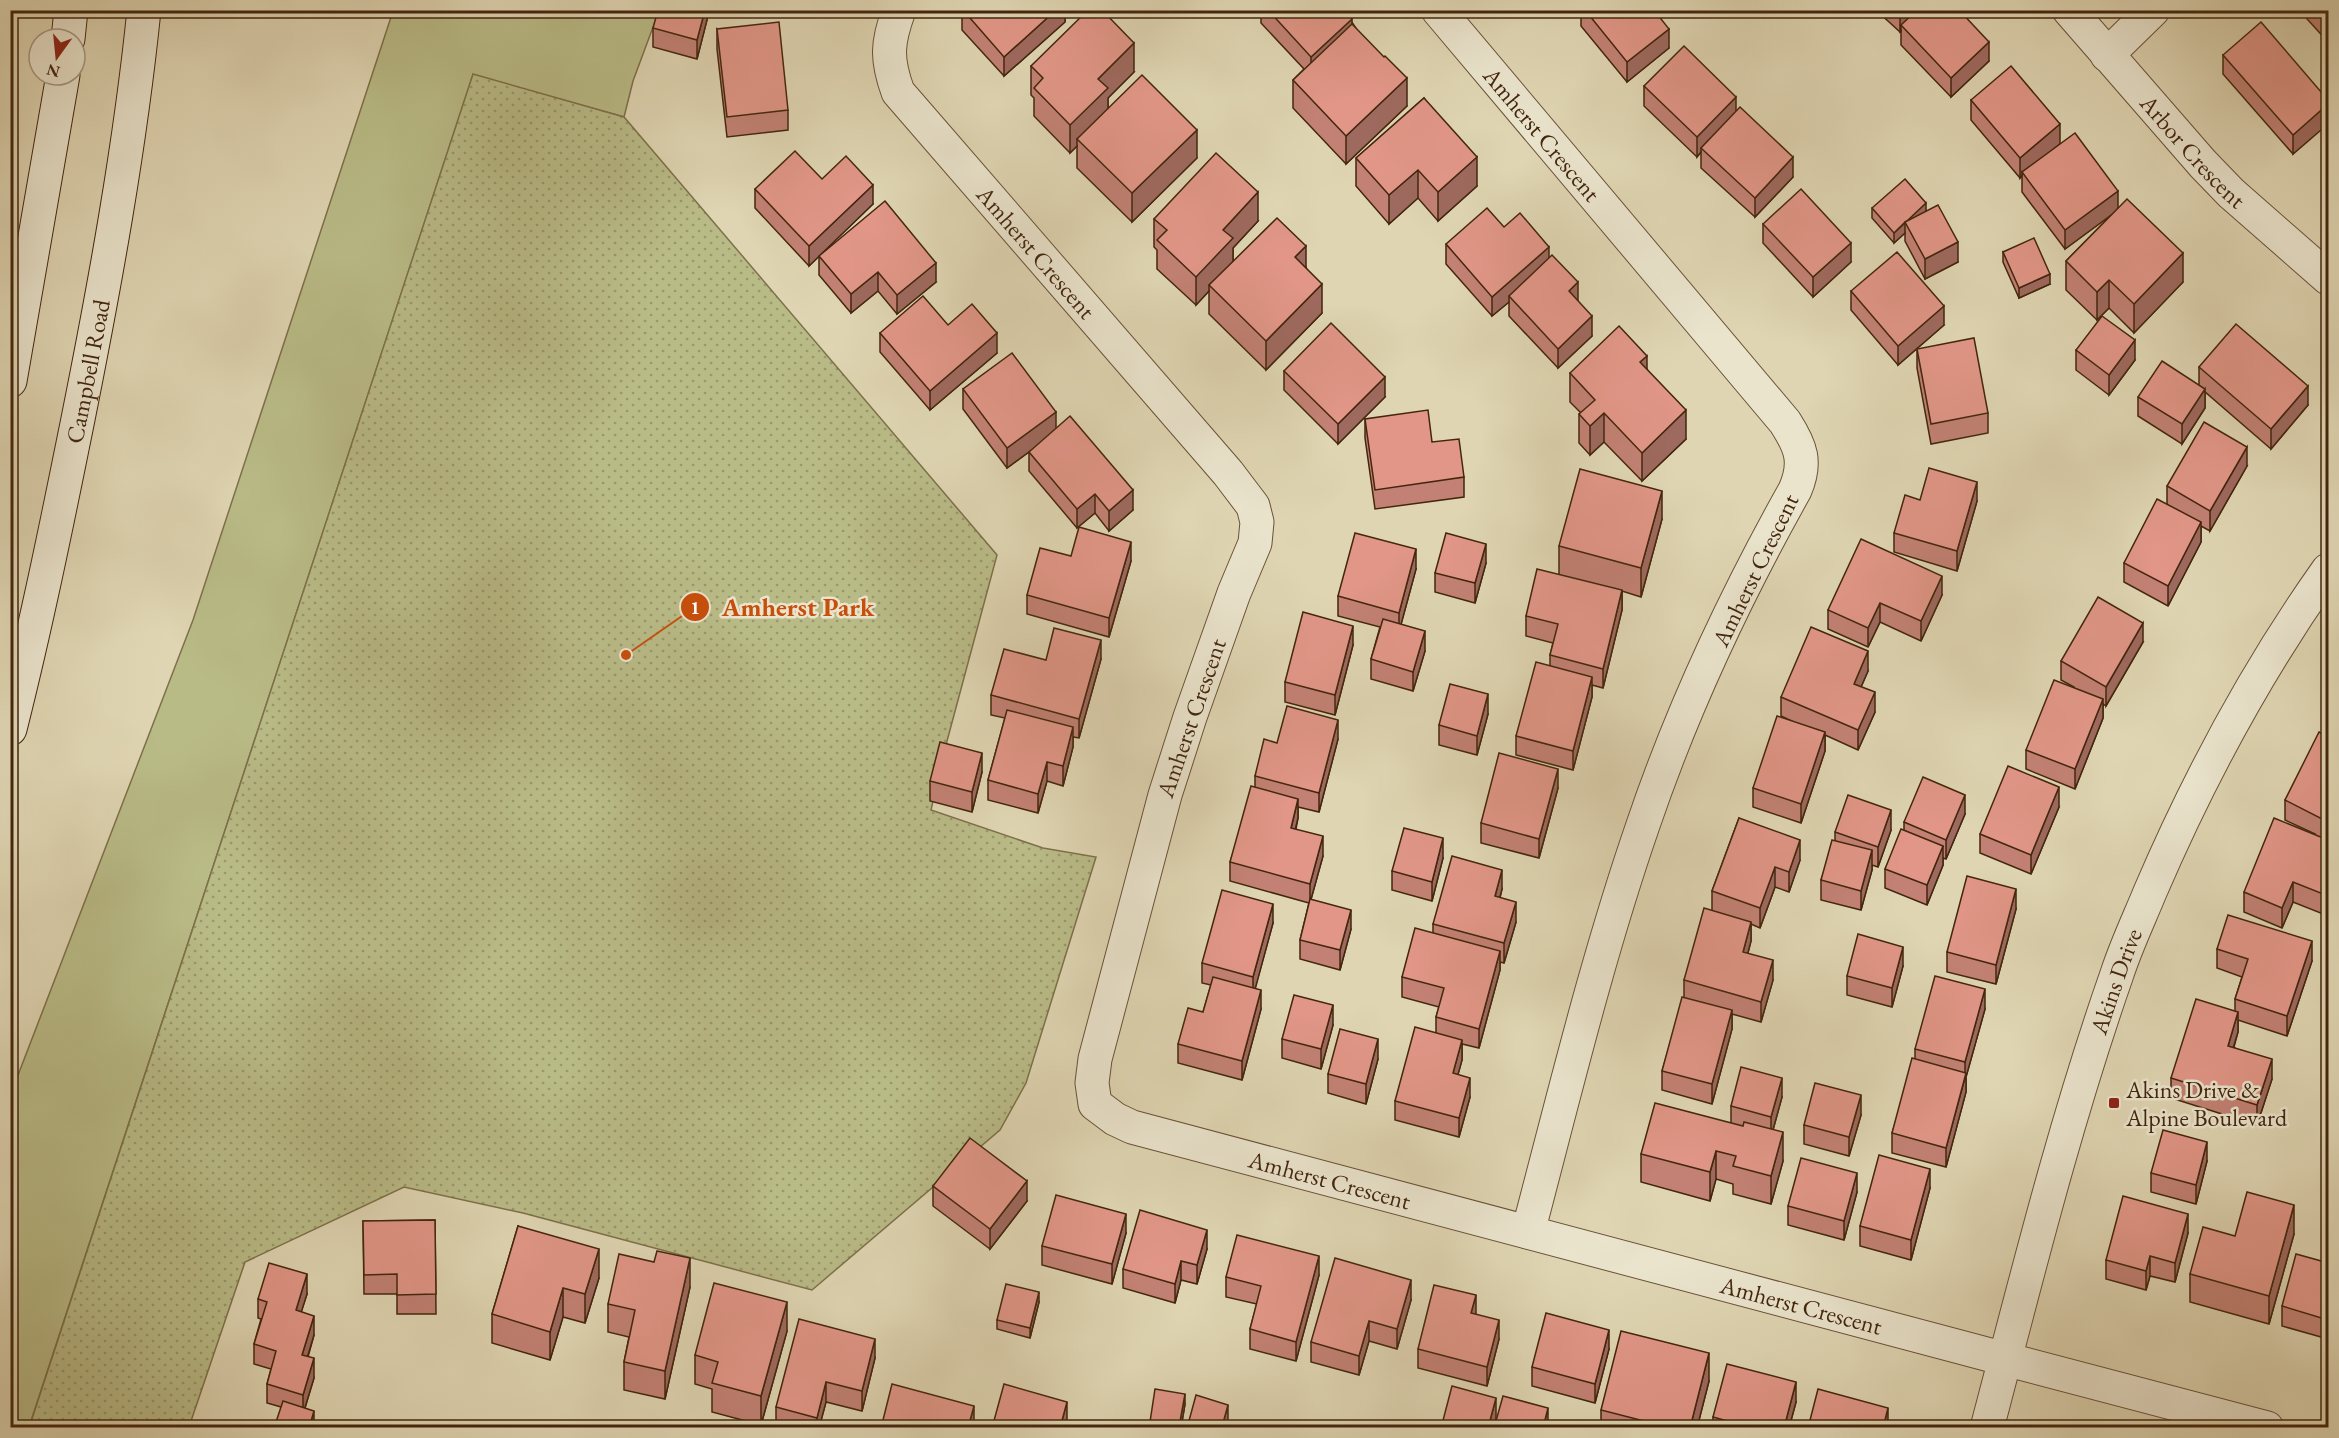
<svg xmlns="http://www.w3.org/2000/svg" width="2339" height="1438" viewBox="0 0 2339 1438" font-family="'EB Garamond',serif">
	<defs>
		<pattern id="park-dots" width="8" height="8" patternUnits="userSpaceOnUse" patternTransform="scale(1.5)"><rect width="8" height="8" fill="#b9bb87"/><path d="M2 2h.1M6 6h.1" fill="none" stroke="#98986d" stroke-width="1.8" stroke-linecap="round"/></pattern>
	</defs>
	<rect width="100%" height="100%" fill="#dfd5b2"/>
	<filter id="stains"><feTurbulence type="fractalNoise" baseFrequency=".00333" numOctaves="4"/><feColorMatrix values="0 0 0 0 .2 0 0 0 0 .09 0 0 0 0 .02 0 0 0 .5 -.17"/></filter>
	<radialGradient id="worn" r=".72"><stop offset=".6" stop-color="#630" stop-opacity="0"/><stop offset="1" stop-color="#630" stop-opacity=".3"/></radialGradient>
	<path fill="#b9bb87" stroke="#7e704a" stroke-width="1.5" d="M393,11H659L633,81L624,117L473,75L29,1427H11L10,1096L193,620Z"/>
	<path fill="url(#park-dots)" stroke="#7e704a" stroke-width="1.5" d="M473,74L624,117L997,555L943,756L931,810L1043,848L1096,857L1026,1083L1000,1130L812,1290L523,1213L404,1187L245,1262L189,1427L29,1428Z"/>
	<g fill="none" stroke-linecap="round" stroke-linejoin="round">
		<defs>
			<g id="minor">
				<path id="s1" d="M899,10C887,43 886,59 898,92L1228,473L1253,506L1257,522L1255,543L1234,593L1190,717L1165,795L1095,1059L1092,1083L1095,1104L1115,1119L1132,1127L2005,1359"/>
				<path id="s2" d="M1438,10L1785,422C1801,447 1807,462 1795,490C1735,597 1682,710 1643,825C1597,958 1564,1096 1528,1232"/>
				<path id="s3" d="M2069,10L2203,164L2231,193L2328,278"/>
				<path d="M2107,55L2153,10"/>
			</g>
			<g id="tertiary">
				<path d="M2005,1359L2267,1428"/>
				<path id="s4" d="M1987,1428C2027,1276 2065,1122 2117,974C2126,946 2139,919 2150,892C2198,780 2257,670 2328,570"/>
			</g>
			<g id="secondary">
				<path d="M68,39L71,10"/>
				<path d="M10,381L63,75"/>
				<path id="s5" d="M10,729C36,626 57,523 78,419C105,284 130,147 144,10"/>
			</g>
		</defs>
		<use href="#minor" stroke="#6a5237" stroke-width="35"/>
		<use href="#tertiary" stroke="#6a5237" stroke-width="35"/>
		<use href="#secondary" stroke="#43260e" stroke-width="35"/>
		<use href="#minor" stroke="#eae4cd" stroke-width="33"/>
		<use href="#tertiary" stroke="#eae4cd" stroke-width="33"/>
		<use href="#secondary" stroke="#eae4cd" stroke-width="33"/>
	</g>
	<g fill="#c28174" stroke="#43260e" stroke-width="1.5">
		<path d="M708,10V16L697,59L653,47V28Z"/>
		<path d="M1065,10V22L1004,76L962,30V11Z"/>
		<path d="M1261,10H1344L1407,106L1346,164L1293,108V80L1304,69L1261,23Z"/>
		<path d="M1581,10H1654L1669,48L1627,82L1581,26Z"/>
		<path d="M1876,10H1959L1989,61L1951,97L1901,45V31L1900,32Z"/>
		<path d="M2299,10H2328V42Z"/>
		<path d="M717,29L788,110V130L727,137L717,49Z"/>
		<path d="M2223,55L2328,100L2293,154L2223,74Z"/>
		<path d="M1031,66L1134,72L1108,98V109L1197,158L1132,222L1077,168V146L1070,153L1034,116V98L1031,95Z"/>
		<path d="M1644,86L1736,111L1793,177L1755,217L1701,168V152L1697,157L1644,106Z"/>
		<path d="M1424,98L1477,186L1438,221L1418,198L1389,224L1356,186V158Z"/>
		<path d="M1971,100L2060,144L2052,150L2118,209L2183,282L2134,333L2109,308L2097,320L2066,290V261L2112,214L2065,249L2022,192V175L2020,178L1971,120Z"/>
		<path d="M822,179L873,204L823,252L936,282L897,314L878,291L851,313L819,275V256L809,266L755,208V189Z"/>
		<path d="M1872,208L1926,210L1958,262L1925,279L1905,241V233L1894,243L1872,218Z"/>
		<path d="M1154,219L1258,221L1233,248V262L1306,267L1322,313L1266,370L1209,314V291L1196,305L1157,269V250L1154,247Z"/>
		<path d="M1763,224L1851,262L1813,297L1763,243Z"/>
		<path d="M1504,227L1549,258L1578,301L1592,336L1558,368L1509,316V302L1492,316L1446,264V244Z"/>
		<path d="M2003,252L2050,284L2019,298L2003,262Z"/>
		<path d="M1851,291L1944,325L1898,365L1851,310Z"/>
		<path d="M948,325L997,353L930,410L880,352V333Z"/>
		<path d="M1917,349L1988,413V433L1931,444L1917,368Z"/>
		<path d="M2076,350L2135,360L2109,395L2076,370Z"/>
		<path d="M2199,367L2308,405L2271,449L2205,392V408L2182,444L2138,416V397L2199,385Z"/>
		<path d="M1647,369L1686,439L1642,481L1604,442L1590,455L1579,443V414L1581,413L1570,402V373Z"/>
		<path d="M1284,371L1385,397L1338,444L1284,390Z"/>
		<path d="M963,389L1056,428L1133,510L1109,531L1095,513L1077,528L1029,471V452L1007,468L963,409Z"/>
		<path d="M1365,419L1432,442L1464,477V497L1375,509L1365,438Z"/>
		<path d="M2247,466L2210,531L2201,526V542L2168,606L2124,582V563L2167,504V486Z"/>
		<path d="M1920,500L1977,501L1957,571L1894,552V533Z"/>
		<path d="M1662,519L1641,597L1622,591V610L1603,688L1592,685V697L1573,770L1516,755V736L1550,666V655L1553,643L1526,636V616L1559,574V546Z"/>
		<path d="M1071,556L1131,561L1109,637L1027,614V595Z"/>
		<path d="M1486,563L1475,603L1435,592V573Z"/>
		<path d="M1416,569L1401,624L1425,651L1413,691L1371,679V659L1380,627L1338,616V596Z"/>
		<path d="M1942,595L1921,641L1880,622L1868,647L1828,629V610Z"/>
		<path d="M2143,642L2106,706L2103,704V718L2075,789L2026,769V750L2074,687L2061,680V661Z"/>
		<path d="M1353,645L1335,715L1285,702V682Z"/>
		<path d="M1101,659L1079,738L1073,737V747L1063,786L1047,781L1038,813L988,800V780L1005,718L991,715V695L1046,660Z"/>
		<path d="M1868,671L1861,687L1875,712L1858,750L1825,735V751L1801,823L1753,807V788L1792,721L1781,716V697Z"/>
		<path d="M1488,714L1477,755L1439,745V725Z"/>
		<path d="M2328,737V916L2293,902L2282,928L2244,912V892L2315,834L2285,820V800Z"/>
		<path d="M1338,739L1319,812L1298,807V818L1296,829L1323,856L1311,899L1351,929L1340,970L1300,959V940L1309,903L1230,881V862L1255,787V776L1277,743Z"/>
		<path d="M982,772L972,812L930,801V781Z"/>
		<path d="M1558,788L1539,858L1481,843V823Z"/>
		<path d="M2059,807L2031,874L1980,853V834Z"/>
		<path d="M1965,814L1946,859L1943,858V865L1927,905L1885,888V869L1904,830V822Z"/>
		<path d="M1739,818L1800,860L1789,892L1775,887L1760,928L1751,924V941L1748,953L1773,980L1761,1022L1732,1014V1029L1712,1104L1662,1090V1071L1684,997V980L1712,910V891Z"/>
		<path d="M1891,830L1878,867L1872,865V870L1861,910L1821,900V880L1835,840V832Z"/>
		<path d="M1443,858L1432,901L1392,890V871Z"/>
		<path d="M1502,889L1500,898L1516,922L1504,963L1500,962V970L1479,1048L1462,1044V1060L1458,1074L1470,1097L1459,1137L1395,1120V1101L1436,1033V1017L1439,1007L1402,997V977L1433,933V924Z"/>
		<path d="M2016,909L1996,984L1947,972V952Z"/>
		<path d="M1273,923L1255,988L1261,1009L1242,1080L1178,1063V1044L1203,1012L1211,985L1202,983V963Z"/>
		<path d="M2217,949L2312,961L2287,1036L2238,1020V1032L2234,1047L2272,1079L2257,1125L2171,1098V1078L2235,1011V999L2242,977L2217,968Z"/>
		<path d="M1903,966L1892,1007L1847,995V976Z"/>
		<path d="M1985,1009L1966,1077V1092L1946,1167L1892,1153V1133L1915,1059V1049Z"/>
		<path d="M1333,1025L1321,1069L1282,1058V1039Z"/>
		<path d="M1378,1059L1366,1104L1328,1093V1074Z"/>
		<path d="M1782,1097L1773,1130L1783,1161L1771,1204L1733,1194V1184L1716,1179L1710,1201L1641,1182V1154L1731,1123V1106Z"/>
		<path d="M1861,1115L1849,1156L1804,1144V1125Z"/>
		<path d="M2207,1161L2196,1204L2151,1192V1173Z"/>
		<path d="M933,1186L1027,1201L990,1249L933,1206Z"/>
		<path d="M1930,1188L1911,1260L1860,1246V1226Z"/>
		<path d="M1857,1192L1844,1240L1788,1225V1206Z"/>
		<path d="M435,1220L436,1314H397V1294H364L363,1221Z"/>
		<path d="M518,1226L599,1278L585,1323L563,1317L550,1360L492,1343V1314Z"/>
		<path d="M1126,1233L1112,1284L1042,1265V1246Z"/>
		<path d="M2188,1233L2175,1282L2150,1276L2146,1290L2106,1279V1260Z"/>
		<path d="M2294,1234L2269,1324L2190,1302V1274L2235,1236Z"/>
		<path d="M1207,1249L1197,1284L1181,1280L1175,1303L1123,1288V1269Z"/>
		<path d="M2328,1249V1339L2282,1326V1306L2325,1262Z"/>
		<path d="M654,1262L690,1287L665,1399L624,1390V1362L629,1337L608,1332V1304Z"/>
		<path d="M1319,1275L1296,1361L1250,1349V1329L1257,1304L1226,1297V1277Z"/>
		<path d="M307,1294L301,1312L314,1335L308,1357L314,1378L305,1408L314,1428L281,1407L267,1403V1384L271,1369L254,1364V1344L261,1319L258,1318V1299Z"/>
		<path d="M1411,1300L1397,1349L1369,1341L1359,1375L1311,1362V1342Z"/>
		<path d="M1039,1302L1030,1338L997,1329V1320Z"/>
		<path d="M787,1331L761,1425L712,1412V1389L695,1384V1355Z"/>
		<path d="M1499,1339L1487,1386L1418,1368V1349Z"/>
		<path d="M1609,1349L1595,1403L1532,1386V1367Z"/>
		<path d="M875,1358L862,1411L826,1402L819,1428H780L776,1426V1407Z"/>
		<path d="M1709,1381L1697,1428H1601V1410Z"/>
		<path d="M1796,1402L1789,1428H1713V1417Z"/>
		<path d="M1185,1404L1181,1428H1150V1422Z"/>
	</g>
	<g fill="#9e695e" stroke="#43260e" stroke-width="1.5">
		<path d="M705,10H708V16L697,59V40Z"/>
		<path d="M1056,10H1065V22L1004,76V57Z"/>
		<path d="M1902,10H1920L1901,25V31L1900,32V13Z"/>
		<path d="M1352,19V38L1311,76V57Z"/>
		<path d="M1669,29V48L1627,82V62Z"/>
		<path d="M1989,42V61L1951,97V78Z"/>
		<path d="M1134,43V72L1108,98V117L1077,139V146L1070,153V125L1098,79Z"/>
		<path d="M1407,78V106L1346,164V136Z"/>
		<path d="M1736,97V117L1701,148V152L1697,157V137Z"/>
		<path d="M2328,104V124L2293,154V135Z"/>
		<path d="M2060,124V144L2024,174L2022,172V175L2020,178V158Z"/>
		<path d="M1197,130V158L1132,222V193Z"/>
		<path d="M1477,157V186L1438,221V192Z"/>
		<path d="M1793,157V177L1755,217V198Z"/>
		<path d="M1418,170V198L1389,224V195Z"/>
		<path d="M873,185V204L809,266V246Z"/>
		<path d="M2118,191V210L2065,249V230Z"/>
		<path d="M1258,192V221L1233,248V266L1209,285V291L1196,305V277L1223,230Z"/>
		<path d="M1926,203V213L1905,222Z"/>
		<path d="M1905,223V233L1894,243V233Z"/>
		<path d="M1958,242V262L1925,279V259Z"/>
		<path d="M1851,243V262L1813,297V277Z"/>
		<path d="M1306,246V275L1295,257Z"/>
		<path d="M1549,247V266L1509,296V302L1492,316V297Z"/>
		<path d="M2183,253V282L2134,333V304Z"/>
		<path d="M936,263V282L897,314V295Z"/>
		<path d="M878,272V291L851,313V294Z"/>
		<path d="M2050,274V284L2019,298V288Z"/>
		<path d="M2109,280V308L2097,320V292Z"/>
		<path d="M1578,282V302L1569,291Z"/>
		<path d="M1322,284V313L1266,370V341Z"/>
		<path d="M1944,306V325L1898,365V346Z"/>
		<path d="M1592,316V336L1558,368V349Z"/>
		<path d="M997,333V353L930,410V391Z"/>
		<path d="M2135,340V360L2109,395V375Z"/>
		<path d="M1647,356V384L1640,362Z"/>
		<path d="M1385,377V397L1338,444V424Z"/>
		<path d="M2308,386V405L2271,449V429Z"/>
		<path d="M2205,389V408L2182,444V424Z"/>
		<path d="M1686,410V439L1642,481V453Z"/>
		<path d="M1056,412V432L1007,468V448Z"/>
		<path d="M1604,413V442L1590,455V426Z"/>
		<path d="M2247,447V466L2210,531V511Z"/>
		<path d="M1977,482V501L1957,571V551Z"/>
		<path d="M1133,490V510L1109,531V511Z"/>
		<path d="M1662,491V519L1641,597V568Z"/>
		<path d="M1095,494V513L1077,528V509Z"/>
		<path d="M2201,522V542L2168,606V586Z"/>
		<path d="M1131,542V561L1109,637V618Z"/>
		<path d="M1486,544V563L1475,603V583Z"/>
		<path d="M1416,549V569L1399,632V613Z"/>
		<path d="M1942,576V595L1921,641V621Z"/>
		<path d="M1622,590V610L1603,688V669Z"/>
		<path d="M1880,603V622L1868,647V628Z"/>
		<path d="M2143,623V642L2106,706V687Z"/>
		<path d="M1353,626V645L1335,715V695Z"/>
		<path d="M1425,631V651L1413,691V672Z"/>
		<path d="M1101,640V659L1079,738V719Z"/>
		<path d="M1868,651V671L1854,703V684Z"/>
		<path d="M1592,677V697L1573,770V751Z"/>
		<path d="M1875,692V712L1858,750V730Z"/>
		<path d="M1488,694V714L1477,755V736Z"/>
		<path d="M2103,699V718L2075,789V769Z"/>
		<path d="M1338,720V739L1319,812V793Z"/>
		<path d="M1073,727V747L1063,786V766Z"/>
		<path d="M1825,732V751L1801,823V804Z"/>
		<path d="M982,753V772L972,812V792Z"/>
		<path d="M1047,762V781L1038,813V794Z"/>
		<path d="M1558,769V788L1539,858V839Z"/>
		<path d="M2059,787V807L2031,874V855Z"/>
		<path d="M1965,795V814L1946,859V840Z"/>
		<path d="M1298,799V818L1291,847V828Z"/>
		<path d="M1891,810V830L1878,867V847Z"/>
		<path d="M1323,836V856L1310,903V884Z"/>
		<path d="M1443,838V858L1432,901V882Z"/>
		<path d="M1800,840V860L1789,892V872Z"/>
		<path d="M1943,846V865L1927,905V885Z"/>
		<path d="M1872,850V870L1861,910V891Z"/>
		<path d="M1775,867V887L1760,928V908Z"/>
		<path d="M1502,870V889L1495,916V896Z"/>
		<path d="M2293,882V902L2282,928V908Z"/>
		<path d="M2016,889V909L1996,984V965Z"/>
		<path d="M1516,902V922L1504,963V943Z"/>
		<path d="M1273,904V923L1253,997V977Z"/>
		<path d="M1351,910V929L1340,970V950Z"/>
		<path d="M1751,922V941L1743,971V952Z"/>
		<path d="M2312,941V961L2287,1036V1016Z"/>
		<path d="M1903,947V966L1892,1007V988Z"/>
		<path d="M1500,951V970L1479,1048V1029Z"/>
		<path d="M1773,960V980L1761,1022V1002Z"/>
		<path d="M1985,989V1009L1966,1077V1092L1946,1167V1148L1965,1078V1062Z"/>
		<path d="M1261,990V1009L1242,1080V1061Z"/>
		<path d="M1333,1005V1025L1321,1069V1049Z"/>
		<path d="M1732,1010V1029L1712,1104V1084Z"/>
		<path d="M2238,1012V1032L2228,1065V1046Z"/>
		<path d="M1378,1039V1059L1366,1104V1084Z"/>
		<path d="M1462,1040V1060L1453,1093V1073Z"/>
		<path d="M2272,1059V1079L2257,1125V1105Z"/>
		<path d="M1470,1078V1097L1459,1137V1118Z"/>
		<path d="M1782,1078V1097L1771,1137V1117Z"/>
		<path d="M1861,1095V1115L1849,1156V1137Z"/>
		<path d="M1783,1132V1161L1771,1204V1176Z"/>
		<path d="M2207,1142V1161L2196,1204V1185Z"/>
		<path d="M1716,1151V1179L1710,1201V1172Z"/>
		<path d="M1930,1169V1188L1911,1260V1240Z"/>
		<path d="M1857,1173V1192L1844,1240V1221Z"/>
		<path d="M1027,1181V1201L990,1249V1229Z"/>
		<path d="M2294,1205V1234L2269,1324V1296Z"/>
		<path d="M1126,1214V1233L1112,1284V1264Z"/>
		<path d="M2188,1214V1233L2175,1282V1263Z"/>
		<path d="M1207,1230V1249L1197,1284V1265Z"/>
		<path d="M599,1249V1278L585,1323V1294Z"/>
		<path d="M1319,1256V1275L1296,1361V1342Z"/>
		<path d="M2150,1256V1276L2146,1290V1271Z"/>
		<path d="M690,1258V1287L665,1399V1371Z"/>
		<path d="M1181,1261V1280L1175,1303V1284Z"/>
		<path d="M307,1274V1294L296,1329V1310Z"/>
		<path d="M1411,1280V1300L1397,1349V1329Z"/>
		<path d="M563,1288V1317L550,1360V1332Z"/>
		<path d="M1039,1292V1302L1030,1338V1328Z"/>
		<path d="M1476,1295V1315L1471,1313Z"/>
		<path d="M787,1302V1331L761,1425V1396Z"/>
		<path d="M314,1316V1335L302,1375V1355Z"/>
		<path d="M1499,1320V1339L1487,1386V1367Z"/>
		<path d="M1369,1321V1341L1359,1375V1356Z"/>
		<path d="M1609,1330V1349L1595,1403V1384Z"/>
		<path d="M875,1339V1358L862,1411V1391Z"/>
		<path d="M1709,1353V1381L1697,1428H1690Z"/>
		<path d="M314,1358V1378L303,1414V1395Z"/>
		<path d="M826,1382V1402L819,1428H817V1418Z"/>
		<path d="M1796,1382V1402L1789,1428H1784Z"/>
		<path d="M1185,1394V1404L1181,1428L1179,1427Z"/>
		<path d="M1496,1398V1418L1493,1428H1488Z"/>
		<path d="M1067,1402V1421L1065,1428H1060Z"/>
		<path d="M1228,1405V1428L1223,1423Z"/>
		<path d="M974,1406V1426L973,1428H968Z"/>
		<path d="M1548,1408V1428H1543Z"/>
		<path d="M1888,1408V1428H1883Z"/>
		<path d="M314,1411V1428H309Z"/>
	</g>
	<g fill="#e19687" stroke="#43260e" stroke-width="1.5">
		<path d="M658,10H705L697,40L653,28Z"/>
		<path d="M963,10H1056L1004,57Z"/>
		<path d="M1088,10H1102L1134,43L1098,79L1108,88L1070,125L1034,88L1043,78L1031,66Z"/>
		<path d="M1268,10H1344L1352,19L1311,57Z"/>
		<path d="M1585,10H1654L1669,29L1627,62Z"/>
		<path d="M1917,10H1959L1989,42L1951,78L1901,25Z"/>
		<path d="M2318,10H2328V22Z"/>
		<path d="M779,22L788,110L727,117L717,29Z"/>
		<path d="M2261,22L2328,100V104L2293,135L2223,55Z"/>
		<path d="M1352,24L1384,57L1385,56L1407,78L1346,136L1293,80Z"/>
		<path d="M1684,46L1736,97L1697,137L1644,86Z"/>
		<path d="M2011,66L2060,124L2020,158L1971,100Z"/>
		<path d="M1142,75L1197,130L1132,193L1077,139Z"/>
		<path d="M1424,98L1477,157L1438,192L1418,170L1389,195L1356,158Z"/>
		<path d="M1740,107L1793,157L1755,198L1701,148Z"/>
		<path d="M2075,133L2118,191L2065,230L2022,172Z"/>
		<path d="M795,151L822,179L846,156L873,185L809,246L755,189Z"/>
		<path d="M1216,153L1258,192L1223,230L1233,238L1196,277L1157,240L1167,230L1154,219Z"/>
		<path d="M1905,179L1926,203L1908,220L1905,222L1894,233L1872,208Z"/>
		<path d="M1801,189L1851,243L1813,277L1763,224Z"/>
		<path d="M2127,199L2183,253L2134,304L2109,280L2097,292L2066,261Z"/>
		<path d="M885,201L936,263L897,295L878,272L851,294L819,256Z"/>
		<path d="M1938,205L1958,242L1925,259L1905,222Z"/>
		<path d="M1487,208L1504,227L1520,213L1549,247L1492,297L1446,244Z"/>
		<path d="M1277,218L1306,246L1295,257L1322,284L1266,341L1209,285Z"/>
		<path d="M2034,238L2050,274L2019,288L2003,252Z"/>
		<path d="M1897,252L1944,306L1898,346L1851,291Z"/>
		<path d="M1552,255L1578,282L1569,291L1592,316L1558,349L1509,296Z"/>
		<path d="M923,296L948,325L972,304L997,333L930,391L880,333Z"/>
		<path d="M2102,316L2135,340L2109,375L2076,350Z"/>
		<path d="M1331,323L1385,377L1338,424L1284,371Z"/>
		<path d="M2236,324L2308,386L2271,429L2199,367Z"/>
		<path d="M1619,326L1647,356L1640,362L1686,410L1642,453L1604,413L1590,426L1579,414L1595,400L1570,373Z"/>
		<path d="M1974,338L1988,413L1931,424L1917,349Z"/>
		<path d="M1012,353L1056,412L1007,448L963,389Z"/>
		<path d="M2162,361L2205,389L2182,424L2138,397Z"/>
		<path d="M1428,410L1432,442L1459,439L1464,477L1375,490L1365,419Z"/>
		<path d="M1070,416L1133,490L1109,511L1095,494L1077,509L1029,452Z"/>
		<path d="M2204,422L2247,447L2210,511L2167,486Z"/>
		<path d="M1929,468L1977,482L1957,551L1894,533L1905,495L1920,500Z"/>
		<path d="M1580,469L1662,491L1641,568L1559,546Z"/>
		<path d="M2157,499L2201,522L2168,586L2124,563Z"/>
		<path d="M1079,527L1131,542L1109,618L1027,595L1040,548L1071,556Z"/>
		<path d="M1355,533L1416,549L1399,613L1338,596Z"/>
		<path d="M1446,533L1486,544L1475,583L1435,573Z"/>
		<path d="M1861,539L1942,576L1921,621L1880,603L1868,628L1828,610Z"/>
		<path d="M1537,569L1622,590L1603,669L1550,655L1558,624L1526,616Z"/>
		<path d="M2098,597L2143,623L2106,687L2061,661Z"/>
		<path d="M1303,612L1353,626L1335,695L1285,682Z"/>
		<path d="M1383,619L1425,631L1413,672L1371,659Z"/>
		<path d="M1811,627L1868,651L1854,684L1875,692L1858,730L1781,697Z"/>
		<path d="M1054,628L1101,640L1079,719L991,695L1004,649L1046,660Z"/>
		<path d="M1536,662L1592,677L1573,751L1516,736Z"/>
		<path d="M2054,680L2103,699L2075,769L2026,750Z"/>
		<path d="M1450,684L1488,694L1477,736L1439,725Z"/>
		<path d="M1287,706L1338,720L1319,793L1255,776L1264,739L1277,743Z"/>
		<path d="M1007,710L1073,727L1063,766L1047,762L1038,794L988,780Z"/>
		<path d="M1777,716L1825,732L1801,804L1753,788Z"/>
		<path d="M2319,732L2328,737V822L2285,800Z"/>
		<path d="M940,742L982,753L972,792L930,781Z"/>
		<path d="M1499,753L1558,769L1539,839L1481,823Z"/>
		<path d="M2008,766L2059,787L2031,855L1980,834Z"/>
		<path d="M1923,777L1965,795L1946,840L1904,822Z"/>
		<path d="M1251,786L1298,799L1291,828L1323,836L1310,884L1230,862Z"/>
		<path d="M1848,795L1891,810L1878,847L1835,832Z"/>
		<path d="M1739,818L1800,840L1789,872L1775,867L1760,908L1712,891Z"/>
		<path d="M2274,818L2328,840V896L2293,882L2282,908L2244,892Z"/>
		<path d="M1404,828L1443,838L1432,882L1392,871Z"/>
		<path d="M1901,829L1943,846L1927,885L1885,869Z"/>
		<path d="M1832,840L1872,850L1861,891L1821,880Z"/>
		<path d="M1452,856L1502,870L1495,896L1516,902L1504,943L1433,924Z"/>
		<path d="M1967,876L2016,889L1996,965L1947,952Z"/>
		<path d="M1222,890L1273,904L1253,977L1202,963Z"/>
		<path d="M1310,899L1351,910L1340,950L1300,940Z"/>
		<path d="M1704,908L1751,922L1743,952L1773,960L1761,1002L1684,980Z"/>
		<path d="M2228,915L2312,941L2287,1016L2235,999L2248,959L2217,949Z"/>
		<path d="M1415,928L1500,951L1479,1029L1436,1017L1444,988L1402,977Z"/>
		<path d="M1858,934L1903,947L1892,988L1847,976Z"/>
		<path d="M1935,976L1985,989L1965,1062L1915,1049Z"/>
		<path d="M1213,977L1261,990L1242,1061L1178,1044L1188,1008L1203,1012Z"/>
		<path d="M1294,995L1333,1005L1321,1049L1282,1039Z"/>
		<path d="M1682,997L1732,1010L1712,1084L1662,1071Z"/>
		<path d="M2196,999L2238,1012L2228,1046L2272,1059L2257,1105L2171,1078Z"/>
		<path d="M1415,1027L1462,1040L1453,1073L1470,1078L1459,1118L1395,1101Z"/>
		<path d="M1340,1029L1378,1039L1366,1084L1328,1074Z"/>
		<path d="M1912,1058L1966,1073L1946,1148L1892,1133Z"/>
		<path d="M1741,1067L1782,1078L1771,1117L1731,1106Z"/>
		<path d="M1815,1083L1861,1095L1849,1137L1804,1125Z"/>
		<path d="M1655,1103L1743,1126L1744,1122L1783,1132L1771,1176L1733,1166L1736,1156L1716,1151L1710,1172L1641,1154Z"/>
		<path d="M2163,1130L2207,1142L2196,1185L2151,1173Z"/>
		<path d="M970,1138L1027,1181L990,1229L933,1186Z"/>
		<path d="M1879,1155L1930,1169L1911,1240L1860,1226Z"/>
		<path d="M1801,1158L1857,1173L1844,1221L1788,1206Z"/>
		<path d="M2247,1192L2294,1205L2269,1296L2190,1274L2203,1227L2235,1236Z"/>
		<path d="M1056,1195L1126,1214L1112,1264L1042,1246Z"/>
		<path d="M2123,1196L2188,1214L2175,1263L2150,1256L2146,1271L2106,1260Z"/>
		<path d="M1140,1210L1207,1230L1197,1265L1181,1261L1175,1284L1123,1269Z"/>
		<path d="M435,1220L436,1294L397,1295V1274L364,1275L363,1221Z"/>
		<path d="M518,1226L599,1249L585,1294L563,1288L550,1332L492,1314Z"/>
		<path d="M1237,1235L1319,1256L1296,1342L1250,1329L1261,1286L1226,1277Z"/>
		<path d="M2328,1249V1320L2282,1306L2296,1254L2325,1262Z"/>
		<path d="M657,1251L690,1258L665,1371L624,1362L635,1310L608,1304L619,1254L654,1262Z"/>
		<path d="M1335,1258L1411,1280L1397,1329L1369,1321L1359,1356L1311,1342Z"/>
		<path d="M269,1263L307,1274L296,1310L314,1316L302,1355L314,1358L303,1395L267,1384L276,1351L254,1344L267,1302L258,1299Z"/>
		<path d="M714,1283L787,1302L761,1396L712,1383L718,1362L695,1355Z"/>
		<path d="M1006,1284L1039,1292L1030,1328L997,1320Z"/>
		<path d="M1434,1285L1476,1295L1471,1313L1499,1320L1487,1367L1418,1349Z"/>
		<path d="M1546,1313L1609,1330L1595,1384L1532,1367Z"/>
		<path d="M799,1319L875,1339L862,1391L826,1382L817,1418L776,1407Z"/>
		<path d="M1621,1331L1709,1353L1690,1428H1651L1652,1423L1601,1410Z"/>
		<path d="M1727,1364L1796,1382L1784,1428H1752L1713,1417Z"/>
		<path d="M892,1384L974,1406L968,1428H881Z"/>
		<path d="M1004,1384L1067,1402L1060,1428H992Z"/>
		<path d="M1452,1386L1496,1398L1488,1428H1441Z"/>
		<path d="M1155,1389L1185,1394L1179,1427L1150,1422Z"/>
		<path d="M1818,1389L1888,1408L1883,1428H1808Z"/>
		<path d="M1196,1395L1228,1405L1223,1423L1239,1428H1187Z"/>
		<path d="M1503,1396L1548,1408L1543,1428H1494Z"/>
		<path d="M283,1401L314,1411L309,1428H274Z"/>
		<path d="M216,1422L233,1428H214Z"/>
		<path d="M1092,1423L1110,1428H1091Z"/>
	</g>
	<rect fill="#8f2418" stroke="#eae4cd" stroke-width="2" x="2108" y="1097" width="12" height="12" rx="3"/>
	<g text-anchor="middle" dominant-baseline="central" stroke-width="5" stroke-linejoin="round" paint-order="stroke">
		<g font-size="24" fill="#43260e" stroke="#eae4cd">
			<text stroke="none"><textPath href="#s2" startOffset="162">Amherst Crescent</textPath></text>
			<text stroke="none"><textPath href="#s3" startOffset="188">Arbor Crescent</textPath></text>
			<text stroke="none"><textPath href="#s1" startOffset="296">Amherst Crescent</textPath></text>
			<text stroke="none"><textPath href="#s5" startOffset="366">Campbell Road</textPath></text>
			<text transform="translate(1755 570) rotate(-64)">Amherst Crescent</text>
			<text transform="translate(1191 718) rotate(-71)">Amherst Crescent</text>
			<text stroke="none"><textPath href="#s4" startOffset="465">Akins Drive</textPath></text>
			<text stroke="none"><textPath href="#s1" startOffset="1502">Amherst Crescent</textPath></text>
			<text stroke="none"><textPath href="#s1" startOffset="1990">Amherst Crescent</textPath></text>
		</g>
		<g font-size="24" fill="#43260e" stroke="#eae4cd" text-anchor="start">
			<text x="2126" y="1089">Akins Drive &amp;<tspan x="2126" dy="28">Alpine Boulevard</tspan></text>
		</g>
	</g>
	<path fill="none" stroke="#c74f0c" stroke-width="2" d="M626 655L695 607"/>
	<g fill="#c74f0c" stroke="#eae4cd" stroke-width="2">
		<circle cx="626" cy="655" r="6"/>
		<circle cx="695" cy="607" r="15"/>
	</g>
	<g font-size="18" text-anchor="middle" font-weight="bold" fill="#fff">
		<text x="695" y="614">1</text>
	</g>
	<g font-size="26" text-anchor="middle" font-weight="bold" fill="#c74f0c" stroke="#eae4cd" stroke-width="5" stroke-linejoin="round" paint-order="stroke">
		<text x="798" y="616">Amherst Park</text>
	</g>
	<rect width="2339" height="1438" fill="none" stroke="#dfd5b2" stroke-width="36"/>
	<rect x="12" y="12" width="2315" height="1414" fill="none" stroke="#43260e" stroke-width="3"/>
	<rect x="18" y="18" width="2303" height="1402" fill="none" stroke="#43260e" stroke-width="1.5"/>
	<g transform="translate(57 57) rotate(195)"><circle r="28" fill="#eae4cd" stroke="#a79881" stroke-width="1.5"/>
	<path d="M0-4.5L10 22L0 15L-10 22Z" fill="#8f2418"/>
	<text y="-9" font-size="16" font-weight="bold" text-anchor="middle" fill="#43260e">N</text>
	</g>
	<rect width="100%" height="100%" filter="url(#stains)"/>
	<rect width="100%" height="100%" fill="url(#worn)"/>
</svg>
